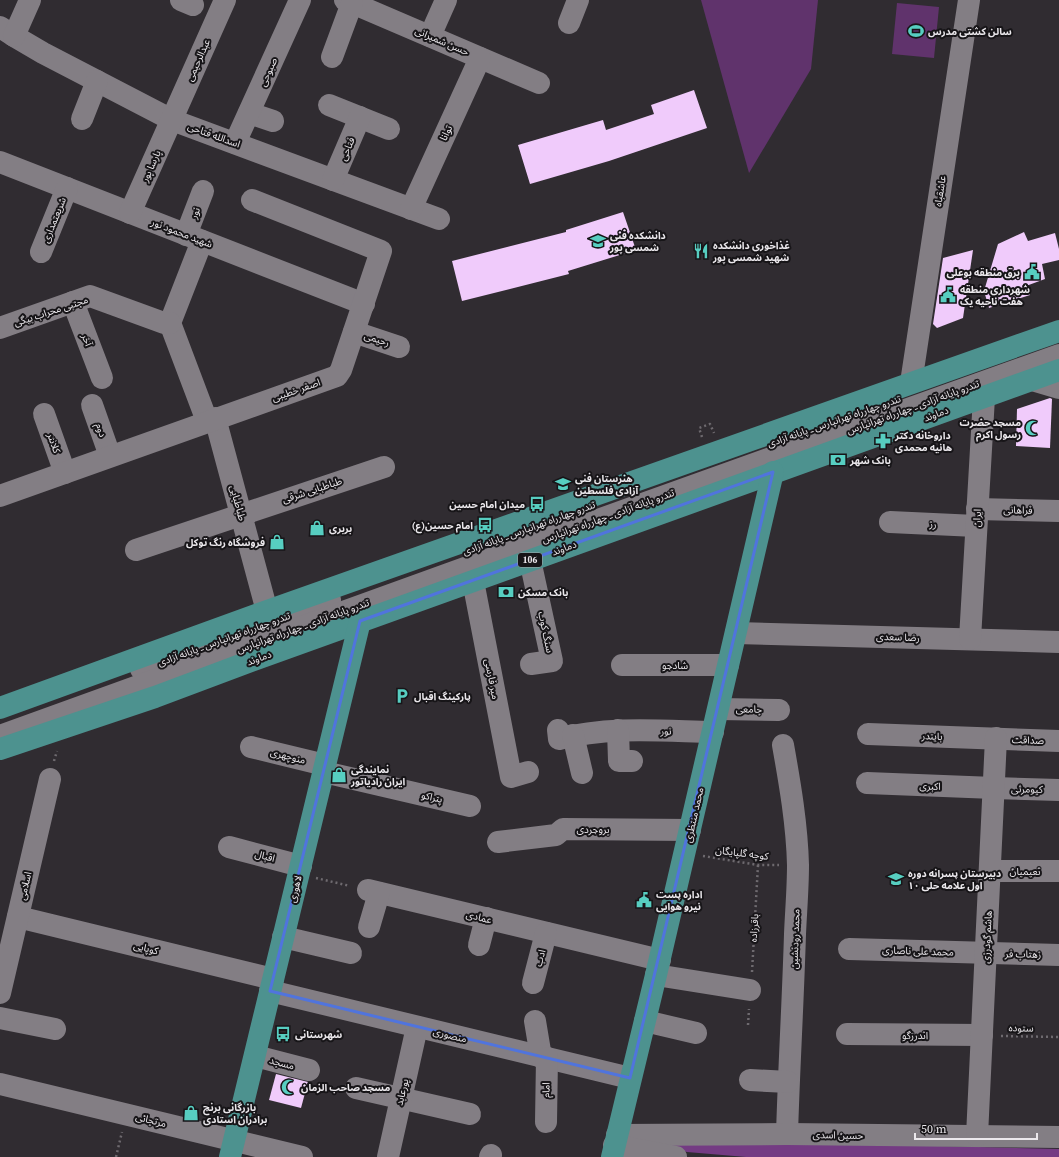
<svg xmlns="http://www.w3.org/2000/svg" width="1059" height="1157" viewBox="0 0 1059 1157" font-family="'Source Serif 4','Noto Sans Arabic',serif">
	<rect width="100%" height="100%" fill="#302c31"/>
	<g fill="#60336c">
		<path d="M701,0H818L811,69L749,173Z"/>
		<path d="M897,3L939,7L934,58L892,54Z"/>
	</g>
	<path fill="#743b83" d="M662,1140H699L1059,1149V1157H746L687,1152L672,1148Z"/>
	<g fill="#f0cbfb">
		<path d="M694,90L707,128L609,161L530,184L518,145L603,120L606,130L654,114L651,105Z"/>
		<path d="M623,212L636,250L568,271L569,274L462,301L452,261L566,232V230Z"/>
		<path d="M1024,232L1028,241L1055,233L1059,249V260L1042,264L1045,279L1026,286L1030,295L989,308L984,291L998,244Z"/>
		<path d="M973,250L963,318L937,328L933,324L943,258Z"/>
		<path d="M1050,398L1052,399L1050,448L1016,446L1017,409Z"/>
		<path d="M276,1074L308,1082L301,1108L269,1100Z"/>
	</g>
	<g fill="none" stroke-linecap="round" stroke-linejoin="round">
		<g stroke="#6e6a6f" stroke-width="2.5" stroke-dasharray="2 3" stroke-linecap="butt">
			<path d="M702,437L699,428L710,424L714,433"/>
			<path d="M54,761L57,751"/>
			<path d="M703,856L758,865H779"/>
			<path d="M316,878L350,886"/>
			<path d="M752,972L758,865"/>
			<path d="M748,1025L749,1009"/>
			<path d="M1001,1036L1059,1037"/>
			<path d="M116,1157L122,1132"/>
		</g>
		<g stroke="#837e84" stroke-width="22">
			<path d="M181,0L193,5"/>
			<path d="M345,0L539,83"/>
			<path d="M569,23L578,0"/>
			<path d="M0,27L14,36L43,53L172,120L439,219"/>
			<path d="M14,36L30,0"/>
			<path d="M430,36L446,0"/>
			<path d="M332,57L352,3"/>
			<path d="M329,105L389,129"/>
			<path d="M249,113L273,121"/>
			<path d="M82,119L97,81"/>
			<path d="M235,143L300,0"/>
			<path d="M0,162L364,304"/>
			<path d="M333,180L360,117"/>
			<path d="M411,209L480,58"/>
			<path d="M130,213L225,0"/>
			<path d="M186,235L203,191"/>
			<path d="M202,241L170,323L207,421"/>
			<path d="M41,252L67,188"/>
			<path d="M73,302L102,378"/>
			<path d="M0,328L90,296L164,323H170"/>
			<path d="M354,332L399,347"/>
			<path d="M1032,380L1059,388"/>
			<path d="M911,383L969,0"/>
			<path d="M92,405L110,456"/>
			<path d="M44,414L65,473"/>
			<path d="M215,418L267,611"/>
			<path d="M0,496L337,376L341,370L381,251L252,200"/>
			<path d="M977,509L1059,511"/>
			<path d="M890,522L976,526"/>
			<path d="M136,550L384,467"/>
			<path d="M530,560L552,661L531,664"/>
			<path d="M473,581L511,777L528,772"/>
			<path d="M736,633L1059,642"/>
			<path d="M970,639L984,397"/>
			<path d="M622,665H728"/>
			<path d="M141,669L330,600"/>
			<path d="M719,709L779,710"/>
			<path d="M558,730L559,739C609,726 662,731 713,732"/>
			<path d="M618,730L619,761H632"/>
			<path d="M868,734L1059,741"/>
			<path d="M573,735L582,773"/>
			<path d="M0,736L645,503L1059,355"/>
			<path d="M783,745C790,784 797,825 798,865C798,888 796,911 795,934C793,1001 789,1067 787,1134"/>
			<path d="M251,747L325,765"/>
			<path d="M324,772L470,806"/>
			<path d="M867,783L994,788L1059,790"/>
			<path d="M498,842L556,835L563,829L690,830"/>
			<path d="M229,847L301,866"/>
			<path d="M990,871H1059"/>
			<path d="M368,890L660,960"/>
			<path d="M18,917L273,979"/>
			<path d="M369,927L379,893"/>
			<path d="M283,937L351,953"/>
			<path d="M479,945L486,918"/>
			<path d="M849,949L1059,955"/>
			<path d="M656,975L750,990"/>
			<path d="M533,983L546,933"/>
			<path d="M270,991L630,1078"/>
			<path d="M0,993L50,779"/>
			<path d="M0,1018L55,1029"/>
			<path d="M535,1021L541,1057"/>
			<path d="M645,1021L696,1033"/>
			<path d="M847,1034L982,1035"/>
			<path d="M255,1056L309,1070"/>
			<path d="M750,1080L788,1082"/>
			<path d="M0,1084L302,1157"/>
			<path d="M356,1088L470,1114"/>
			<path d="M546,1122L547,1058"/>
			<path d="M617,1135L787,1134L1059,1137"/>
			<path d="M977,1136L996,738"/>
			<path d="M614,1145L676,1157"/>
			<path d="M388,1157L417,1027"/>
			<path d="M490,1157L491,1155"/>
		</g>
		<g stroke="#4d928f" stroke-width="22">
			<path d="M0,708L267,611L1059,331"/>
			<path d="M0,749L155,697L251,661L1059,370"/>
			<path d="M230,1157L360,621"/>
			<path d="M612,1157L656,975L773,472"/>
		</g>
	</g>
	<path fill="none" stroke="#5074dd" stroke-width="3" stroke-linejoin="round" d="M773,472L630,1078L270,991L360,621Z"/>
	<defs>
		<symbol id="stadium-bare" viewBox="-9 -9 18 18"><path d="M0-5a6.5 5 0 1 0 0 10a6.5 5 0 1 0 0-10ZM-3.5-1.8h7v3.6h-7Z" fill="#57cec1" stroke="#171518" stroke-width="2.5" paint-order="stroke"/></symbol>
		<symbol id="university-bare" viewBox="-9 -9 18 18"><path d="M0-5L7-2L0 1L-7-2ZM-4 1L0 2.5L4 1V4Q0 6-4 4Z" fill="#57cec1" stroke="#171518" stroke-width="2.5" paint-order="stroke"/></symbol>
		<symbol id="restaurant-bare" viewBox="-9 -9 18 18"><path d="M-5-6h1v4h1v-4h1v4h1v-4h1v5L-1.5 .5V6h-2V.5L-5-1ZM5-6V6H3V1.5H1.5Q1.5-4 5-6Z" fill="#57cec1" stroke="#171518" stroke-width="2.5" paint-order="stroke"/></symbol>
		<symbol id="civic-bare" viewBox="-9 -9 18 18"><path d="M-.6-6.5H3V-4.5H.6V-3L4-1V1h2V6H-6V1h2V-1L-.6-3ZM-1.2 2.5V6h2.4V2.5Z" fill="#57cec1" stroke="#171518" stroke-width="2.5" paint-order="stroke"/></symbol>
		<symbol id="mosque-bare" viewBox="-9 -9 18 18"><path d="M3.5-4.9A6 6 0 1 0 3.5 4.9A5 5 0 1 1 3.5-4.9Z" fill="#57cec1" stroke="#171518" stroke-width="2.5" paint-order="stroke"/></symbol>
		<symbol id="pharmacy-bare" viewBox="-9 -9 18 18"><path d="M-2-6h4v4h4v4h-4v4h-4v-4h-4v-4h4Z" fill="#57cec1" stroke="#171518" stroke-width="2.5" paint-order="stroke"/></symbol>
		<symbol id="bank-bare" viewBox="-9 -9 18 18"><path d="M-6-4H6V4H-6ZM0-2.3a2.3 2.3 0 1 0 0 4.6a2.3 2.3 0 1 0 0-4.6Z" fill="#57cec1" stroke="#171518" stroke-width="2.5" paint-order="stroke"/></symbol>
		<symbol id="school-bare" viewBox="-9 -9 18 18"><path d="M0-5L7-2L0 1L-7-2ZM-4 1L0 2.5L4 1V4Q0 6-4 4Z" fill="#57cec1" stroke="#171518" stroke-width="2.5" paint-order="stroke"/></symbol>
		<symbol id="bus-bare" viewBox="-9 -9 18 18"><path d="M-5-6H5V4H4V6H2V4H-2V6H-4V4H-5ZM-3.5-4V0h7V-4ZM-3.5 1.2v1.5H-2V1.2ZM2 1.2v1.5H3.5V1.2Z" fill="#57cec1" stroke="#171518" stroke-width="2.5" paint-order="stroke"/></symbol>
		<symbol id="shop-bare" viewBox="-9 -9 18 18"><path d="M-5-2.5h2.3a2.7 3.5 0 0 1 5.4 0H5L5.5 6h-11ZM-1.5-2.5h3a1.5 2.3 0 0 0-3 0Z" fill="#57cec1" stroke="#171518" stroke-width="2.5" paint-order="stroke"/></symbol>
		<symbol id="parking-bare" viewBox="-9 -9 18 18"><path d="M-3.5-5.5H1a3.5 3.5 0 0 1 0 7H-1V5.5H-3.5ZM-1-3.4V-.6H.8a1.4 1.4 0 0 0 0-2.8Z" fill="#57cec1" stroke="#171518" stroke-width="2.5" paint-order="stroke"/></symbol>
	</defs>
	<g fill-rule="evenodd">
		<use href="#stadium-bare" x="905" y="20" width="22" height="22"/>
		<use href="#university-bare" x="587" y="230" width="22" height="22"/>
		<use href="#restaurant-bare" x="690" y="240" width="22" height="22"/>
		<use href="#civic-bare" x="1021" y="261" width="22" height="22"/>
		<use href="#civic-bare" x="937" y="284" width="22" height="22"/>
		<use href="#mosque-bare" x="1022" y="417" width="22" height="22"/>
		<use href="#pharmacy-bare" x="872" y="430" width="22" height="22"/>
		<use href="#bank-bare" x="827" y="449" width="22" height="22"/>
		<use href="#school-bare" x="552" y="473" width="22" height="22"/>
		<use href="#bus-bare" x="526" y="493" width="22" height="22"/>
		<use href="#bus-bare" x="474" y="514" width="22" height="22"/>
		<use href="#shop-bare" x="306" y="517" width="22" height="22"/>
		<use href="#shop-bare" x="266" y="531" width="22" height="22"/>
		<use href="#bank-bare" x="495" y="581" width="22" height="22"/>
		<use href="#parking-bare" x="391" y="685" width="22" height="22"/>
		<use href="#shop-bare" x="328" y="764" width="22" height="22"/>
		<use href="#school-bare" x="885" y="868" width="22" height="22"/>
		<use href="#civic-bare" x="633" y="889" width="22" height="22"/>
		<use href="#bus-bare" x="272" y="1023" width="22" height="22"/>
		<use href="#mosque-bare" x="278" y="1076" width="22" height="22"/>
		<use href="#shop-bare" x="180" y="1102" width="22" height="22"/>
	</g>
	<g text-anchor="middle" dominant-baseline="central" stroke-width="4" stroke-linejoin="round" paint-order="stroke">
		<rect fill="#171518" stroke="#aba9ac" stroke-width="1" x="518" y="553" width="24" height="14" rx="3"/>
		<g font-size="9" font-weight="bold" fill="#ebe8ec">
			<text x="530" y="560">106</text>
		</g>
		<g font-size="10" font-weight="bold" fill="#ebe8ec" stroke="#171518" text-anchor="start">
			<text x="928" y="31">سالن کشتی مدرس</text>
			<text x="610" y="235">دانشکده فنی<tspan x="610" dy="12">شمسی پور</tspan></text>
			<text x="713" y="245">غذاخوری دانشکده<tspan x="713" dy="12">شهید شمسی پور</tspan></text>
			<text x="1020" y="272" text-anchor="end">برق منطقه بوعلی</text>
			<text x="960" y="289">شهرداری منطقه<tspan x="960" dy="12">هفت ناحیه یک</tspan></text>
			<text x="1021" y="422" text-anchor="end">مسجد حضرت<tspan x="1021" dy="12">رسول اکرم</tspan></text>
			<text x="895" y="435">داروخانه دکتر<tspan x="895" dy="12">هانیه محمدی</tspan></text>
			<text x="850" y="460">بانک شهر</text>
			<text x="575" y="478">هنرستان فنی<tspan x="575" dy="12">آزادی فلسطین</tspan></text>
			<text x="525" y="504" text-anchor="end">میدان امام حسین</text>
			<text x="473" y="525" text-anchor="end">امام حسين(ع)</text>
			<text x="329" y="528">بربری</text>
			<text x="265" y="542" text-anchor="end">فروشگاه رنگ توکل</text>
			<text x="518" y="592">بانک مسکن</text>
			<text x="414" y="696">پارکینگ اقبال</text>
			<text x="351" y="769">نمایندگی<tspan x="351" dy="12">ایران رادیاتور</tspan></text>
			<text x="908" y="873">دبیرستان پسرانه دوره<tspan x="908" dy="12">اول علامه حلی ۱۰</tspan></text>
			<text x="656" y="894">اداره پست<tspan x="656" dy="12">نیرو هوایی</tspan></text>
			<text x="295" y="1034">شهرستانی</text>
			<text x="301" y="1087">مسجد صاحب الزمان</text>
			<text x="203" y="1107">بازرگانی برنج<tspan x="203" dy="12">برادران استادی</tspan></text>
		</g>
		<g font-size="10" fill="#ebe8ec" stroke="#171518">
			<text transform="translate(442 41) rotate(23)">حسن شمیرانی</text>
			<text transform="translate(198 60) rotate(-66)">عبدالرحیمی</text>
			<text transform="translate(268 72) rotate(-66)">صبوحی</text>
			<text transform="translate(446 133) rotate(-65)">توانا</text>
			<text transform="translate(214 135) rotate(20)">اسدالله فتاحی</text>
			<text transform="translate(347 149) rotate(-67)">فتاحی</text>
			<text transform="translate(151 166) rotate(-66)">پارسا پور</text>
			<text transform="translate(940 191) rotate(-81)">عاشقباه</text>
			<text transform="translate(195 213) rotate(-69)">نور</text>
			<text transform="translate(54 220) rotate(-68)">شریعتمداری</text>
			<text transform="translate(182 233) rotate(21)">شهید محمود نور</text>
			<text transform="translate(51 311) rotate(-18)">مجتبی محراب بیگی</text>
			<text transform="translate(377 339) rotate(18)">رحیمی</text>
			<text transform="translate(87 340) rotate(69)">آخر</text>
			<text transform="translate(296 390) rotate(-19)">اصغر خطیبی</text>
			<text transform="translate(913 407) rotate(-20)">تندرو پایانه آزادی ـ چهارراه تهرانپارس</text>
			<text transform="translate(936 414) rotate(-20)">دماوند</text>
			<text transform="translate(834 421) rotate(-19)">تندرو چهارراه تهرانپارس ـ پایانه آزادی</text>
			<text transform="translate(101 430) rotate(71)">دوم</text>
			<text transform="translate(54 443) rotate(70)">کلانتر</text>
			<text transform="translate(312 490) rotate(-18)">طباطبایی شرقی</text>
			<text transform="translate(238 503) rotate(75)">طباطبایی</text>
			<text transform="translate(1018 510) rotate(1)">فراهانی</text>
			<text transform="translate(608 516) rotate(-20)">تندرو پایانه آزادی ـ چهارراه تهرانپارس</text>
			<text transform="translate(977 518) rotate(-87)">ایران</text>
			<text transform="translate(933 524) rotate(3)">رز</text>
			<text transform="translate(529 528) rotate(-20)">تندرو چهارراه تهرانپارس ـ پایانه آزادی</text>
			<text transform="translate(564 548) rotate(-20)">دماوند</text>
			<text transform="translate(303 626) rotate(-20)">تندرو پایانه آزادی ـ چهارراه تهرانپارس</text>
			<text transform="translate(546 632) rotate(78)">سنگ کوب</text>
			<text transform="translate(898 637) rotate(2)">رضا سعدی</text>
			<text transform="translate(224 639) rotate(-20)">تندرو چهارراه تهرانپارس ـ پایانه آزادی</text>
			<text transform="translate(259 658) rotate(-20)">دماوند</text>
			<text x="675" y="665">شادجو</text>
			<text transform="translate(492 679) rotate(79)">میر فارسی</text>
			<text transform="translate(749 709) rotate(1)">جامعی</text>
			<text transform="translate(666 731) rotate(1)">نور</text>
			<text transform="translate(932 736) rotate(2)">بایندر</text>
			<text transform="translate(1028 740) rotate(2)">صداقت</text>
			<text transform="translate(288 756) rotate(14)">منوچهری</text>
			<text transform="translate(930 786) rotate(2)">اکبری</text>
			<text transform="translate(1027 789) rotate(1)">کیومرثی</text>
			<text transform="translate(432 797) rotate(13)">پتراکو</text>
			<text transform="translate(694 815) rotate(-77)">محمد منتظری</text>
			<text x="593" y="829">بروجردی</text>
			<text transform="translate(742 853) rotate(7)">کوچه گلپایگان</text>
			<text transform="translate(265 856) rotate(15)">اقبال</text>
			<text x="1025" y="871">نعیمیان</text>
			<text transform="translate(25 886) rotate(-77)">اسلامی</text>
			<text transform="translate(295 889) rotate(-76)">لاهوری</text>
			<text transform="translate(479 917) rotate(14)">عمادی</text>
			<text transform="translate(754 928) rotate(-86)">باقرزاده</text>
			<text transform="translate(987 937) rotate(-87)">هاشم گودرزی</text>
			<text transform="translate(795 939) rotate(-88)">محمد رودنشین</text>
			<text transform="translate(146 948) rotate(14)">کوپایی</text>
			<text transform="translate(918 951) rotate(2)">محمد علی ناصاری</text>
			<text transform="translate(1023 954) rotate(1)">زهتاب فر</text>
			<text transform="translate(540 958) rotate(-76)">ادب</text>
			<text transform="translate(1021 1028) rotate(1)">ستوده</text>
			<text transform="translate(450 1035) rotate(14)">منصوری</text>
			<text x="915" y="1035">اندرزگو</text>
			<text transform="translate(282 1063) rotate(15)">مسجد</text>
			<text transform="translate(546 1090) rotate(-89)">امام</text>
			<text transform="translate(402 1092) rotate(-77)">پورعابد</text>
			<text transform="translate(151 1120) rotate(14)">مرتجائی</text>
			<text transform="translate(838 1135) rotate(1)">حسین اسدی</text>
		</g>
	</g>
	<path d="M915 1133v6h122v-6" fill="none" stroke="#ebe8ec" stroke-width="2"/>
	<text x="921" y="1133" font-size="12" fill="#ebe8ec" stroke="#171518" stroke-width="3" paint-order="stroke">50 m</text>
</svg>
